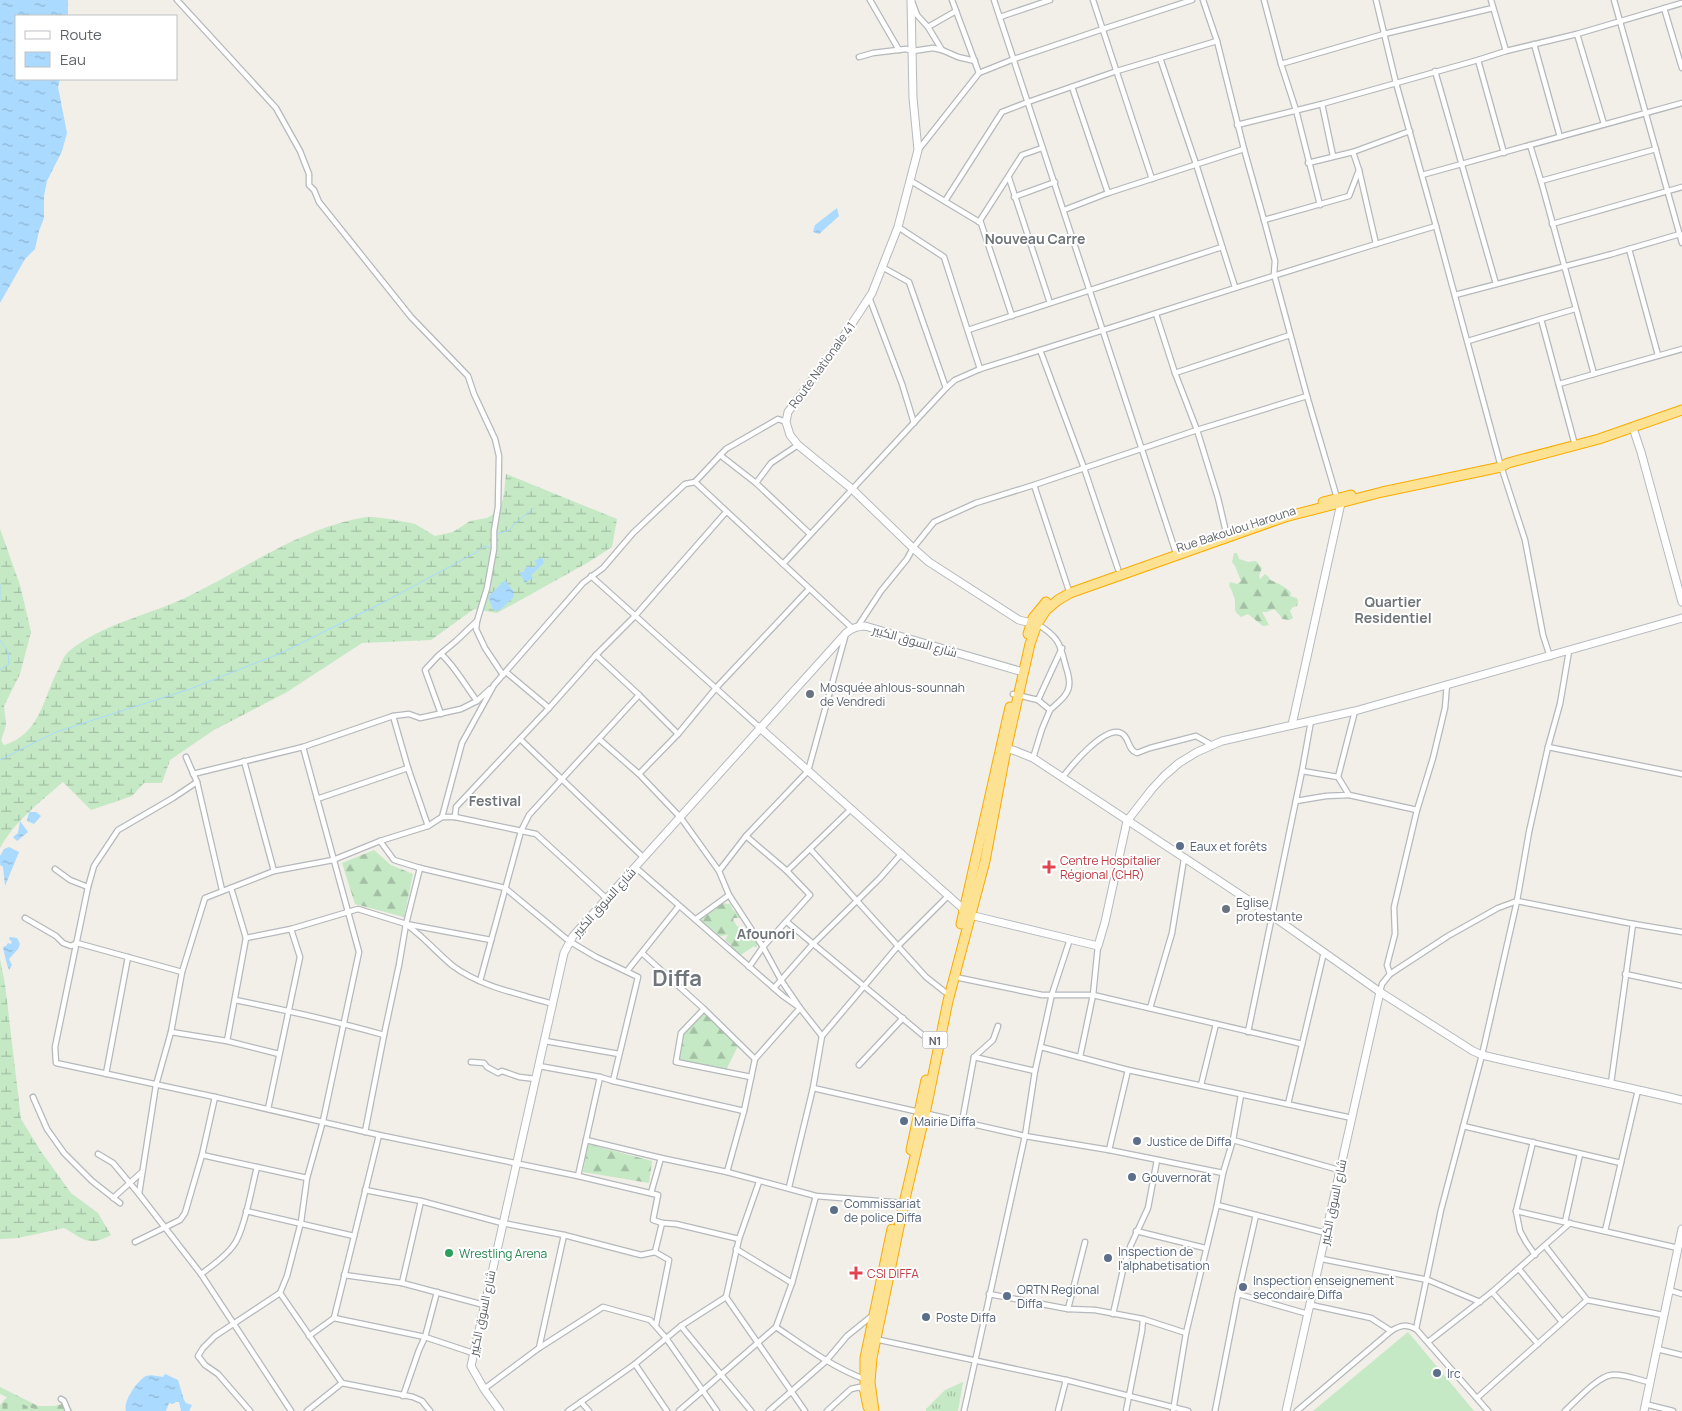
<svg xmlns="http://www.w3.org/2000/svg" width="1682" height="1411" viewBox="0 0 1682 1411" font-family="Manrope,Cairo,sans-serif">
	<defs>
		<pattern id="grass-tufts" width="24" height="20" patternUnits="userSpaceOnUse" patternTransform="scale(1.25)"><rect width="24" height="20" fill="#c5e8c5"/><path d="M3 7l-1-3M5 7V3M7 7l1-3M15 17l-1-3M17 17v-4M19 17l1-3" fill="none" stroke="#a3c0a4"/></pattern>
		<pattern id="forest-firs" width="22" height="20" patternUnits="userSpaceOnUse" patternTransform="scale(1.25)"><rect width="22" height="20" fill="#c5e8c5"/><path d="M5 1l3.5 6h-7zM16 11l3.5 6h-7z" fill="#a3c0a4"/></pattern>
		<pattern id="wetland-marsh" width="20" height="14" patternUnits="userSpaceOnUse" patternTransform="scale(1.25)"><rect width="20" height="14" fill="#c5e8c5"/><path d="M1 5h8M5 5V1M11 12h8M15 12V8" fill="none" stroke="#a3c0a4"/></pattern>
		<pattern id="cemetery-stones" width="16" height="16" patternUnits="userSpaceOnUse" patternTransform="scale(1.25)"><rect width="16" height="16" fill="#c5e8c5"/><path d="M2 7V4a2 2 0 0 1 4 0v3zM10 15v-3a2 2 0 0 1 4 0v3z" fill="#a3c0a4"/></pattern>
		<pattern id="water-ripples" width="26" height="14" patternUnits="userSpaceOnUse" patternTransform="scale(1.25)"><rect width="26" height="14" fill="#aadaff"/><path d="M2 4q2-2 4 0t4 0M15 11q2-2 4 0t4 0" fill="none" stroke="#8eb4d2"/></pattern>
	</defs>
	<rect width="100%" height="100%" fill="#f1efe8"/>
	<path fill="url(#grass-tufts)" d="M963,1382L958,1411H926V1409L945,1390Z"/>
	<g fill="url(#forest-firs)">
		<path d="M1234,553H1237L1239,559L1248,562L1256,561L1262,568L1259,576L1260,579L1265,574L1268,576L1270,580C1276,582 1288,588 1291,593L1290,596L1297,598L1298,601L1297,606L1293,607L1290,611L1293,618L1290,620L1282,619L1280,615L1274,609L1267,612H1262L1269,625L1263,626L1248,614L1241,617C1234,612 1235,610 1235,602C1235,597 1232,590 1229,586L1230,582L1237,584L1241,581L1235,566L1232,562Z"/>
		<path d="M374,850L391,865L413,874L404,917L355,904L342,863Z"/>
		<path d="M722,903L730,904L733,910L740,915V918H734L733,920L737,926L747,930L758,942L756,948L754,946L741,955L734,953L731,945L725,940L728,935L720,936L701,920L719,904Z"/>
		<path d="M704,1009L739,1044L724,1074L677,1061L683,1033Z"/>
		<path d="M588,1144L652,1161L649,1183L583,1172Z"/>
		<path d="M0,1387L38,1406H54L67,1403L73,1411H38L0,1394Z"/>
	</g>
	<g fill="url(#wetland-marsh)">
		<path d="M506,474L617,519L612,547L587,563L497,613L474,609L431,640L362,643L287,692L214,730L170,760L162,783H144L132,796L91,810L63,782C40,802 15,821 0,848V529L20,585L31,632L20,674L4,706L6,725L1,741L4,745C41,734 43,697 59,668C61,663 64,656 68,652C101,624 147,616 185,598C244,570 301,527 367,517C374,516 409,522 415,524C422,528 428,532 435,536L453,532L470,521L487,518L500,510L504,494Z"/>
		<path d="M0,959L5,984L21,1119L42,1153L71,1193L98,1213L111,1235C89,1247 83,1239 64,1228L18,1238L0,1239Z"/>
	</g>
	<path fill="url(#cemetery-stones)" d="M7,1397L38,1411H0V1405Z"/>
	<path fill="#c5e8c5" d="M1408,1332L1474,1411H1313Z"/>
	<g fill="url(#water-ripples)">
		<path d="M0,0H68V16H16V79H60L58,87L67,133L62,151L47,181L44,196V218L39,231L35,249L25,259L0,303Z"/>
		<path d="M837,208L839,216L819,234L813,232L815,225Z"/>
		<path d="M542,557L544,563L531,575L533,578L525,583L519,572H525L524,570L528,566L533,568L537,564L534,561Z"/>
		<path d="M505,580L514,592L513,598L500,610L494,611L488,597Z"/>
		<path d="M29,812H36L41,816L34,824L27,821Z"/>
		<path d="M20,821L28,832L17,841L13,837L18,833Z"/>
		<path d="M9,847L19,852L5,886L3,867L0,865V856L4,849Z"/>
		<path d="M10,937L17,938L20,944L18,949L9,959L12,965L9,970C6,962 5,956 3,947L6,946L8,943L11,944L12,942L9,939Z"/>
		<path d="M165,1374L178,1380L184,1400L186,1403L192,1405L189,1411H181L179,1402H176L173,1404L169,1403L166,1411H126C123,1401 137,1381 146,1376C151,1374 157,1376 163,1377Z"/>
	</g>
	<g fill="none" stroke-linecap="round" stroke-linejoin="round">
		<g stroke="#aadaff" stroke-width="1">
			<path d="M497,534L510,530L514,524L534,508"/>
			<path d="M0,585V600"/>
			<path d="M0,640L8,652L9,664L0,670"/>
			<path d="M0,760L56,732L190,689L281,653L384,602L477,552L484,546L490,548L492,544"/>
		</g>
		<defs>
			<g id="street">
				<path d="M177,0L276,108L300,151L309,174V185L314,190L319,202L411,317L468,376L474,394L495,439L499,456L498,507L494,531V549L487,588L477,621L476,629L485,648L503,675"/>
				<path d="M870,0L899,50"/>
				<path d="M952,0L979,73"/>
				<path d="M994,0L1175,550"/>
				<path d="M1093,0L1152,179"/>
				<path d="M1203,0L1217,41L1244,149L1264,220L1275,261L1274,274L1307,396L1337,498"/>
				<path d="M1264,0L1281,64L1296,110L1320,205"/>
				<path d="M1376,0L1396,83L1436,226"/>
				<path d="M1491,0L1506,51"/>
				<path d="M1614,0L1682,243"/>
				<path d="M913,4L917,15L928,27L942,50"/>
				<path d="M1664,8L1682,68"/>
				<path d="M1000,17L1050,0"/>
				<path d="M928,27L956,11"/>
				<path d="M1577,34L1604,124"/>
				<path d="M1534,44L1560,137"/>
				<path d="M859,57L873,53L906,49L913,51L933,48L942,50L958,57L975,61"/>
				<path d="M1160,58L1196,164L1235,287"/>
				<path d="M1478,60L1504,153"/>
				<path d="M1281,64L1384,34L1493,8"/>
				<path d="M1435,71L1496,284"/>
				<path d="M1072,87L1108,193"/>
				<path d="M1322,104L1333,156"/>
				<path d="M1237,125L1322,104L1478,60L1506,51L1577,34L1682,3"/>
				<path d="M1530,145L1541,181L1656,149"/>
				<path d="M919,149L979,73L1014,59L1103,29L1192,0"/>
				<path d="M1353,152L1359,170L1376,244"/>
				<path d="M1308,163L1353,152L1410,131"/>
				<path d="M1422,175L1682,103"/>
				<path d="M1009,178L1050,303"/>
				<path d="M911,181L981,223L1012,316"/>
				<path d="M1541,181L1594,374L1682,349"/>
				<path d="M1014,197L1055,182"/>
				<path d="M945,201L1002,112L1028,102L1117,71L1217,41"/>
				<path d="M1064,210L1108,193L1244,149"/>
				<path d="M1264,220L1349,196L1359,170"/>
				<path d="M979,222L1022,155L1042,148"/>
				<path d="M1552,224L1682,187"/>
				<path d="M898,227L944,257L980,369"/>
				<path d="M1629,249L1658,355"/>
				<path d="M882,267L909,282L946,388"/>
				<path d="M1455,295L1612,254L1680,234"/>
				<path d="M869,297L902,384L914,423"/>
				<path d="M1156,314L1175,373L1197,430L1218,498L1226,532"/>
				<path d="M968,330L1222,247"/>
				<path d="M1468,341L1541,319"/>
				<path d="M1040,350L1084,468L1118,569"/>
				<path d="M1175,373L1290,335"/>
				<path d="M1559,384L1594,374"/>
				<path d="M1575,445L1541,319L1575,309"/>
				<path d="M720,455L756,483L810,534"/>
				<path d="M695,482L726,449L778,419L786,422"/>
				<path d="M756,483L771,463L798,445"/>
				<path d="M1034,485L1068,588"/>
				<path d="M783,564L946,388L955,380L980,369C1132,322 1283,271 1436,226L1500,463L1525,540L1543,635L1550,657"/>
				<path d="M591,576L759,727"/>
				<path d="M1037,624C1059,637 1060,644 1066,667C1068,673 1070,680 1069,686C1068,696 1057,703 1050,710L1038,700"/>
				<path d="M858,626L881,591L907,559L913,548L934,522L976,503L1034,485L1197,430L1307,396"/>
				<path d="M1569,651L1560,704L1548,747L1682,774"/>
				<path d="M441,654C455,666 466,687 477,701"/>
				<path d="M596,655L639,695L678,734"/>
				<path d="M506,672L549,708"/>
				<path d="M1013,694L1038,700L1062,648"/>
				<path d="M441,714L425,670L438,656L456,641L477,621"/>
				<path d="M393,716L408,768L428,826"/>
				<path d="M520,739L644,858"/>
				<path d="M599,739L639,774L681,818L719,871L729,895L763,947L781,980L800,1008L755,1059L744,1111L727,1172"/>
				<path d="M186,757L197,782L222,890"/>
				<path d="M1033,758L1042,729L1050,710"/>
				<path d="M244,761L274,871"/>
				<path d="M1302,771L1338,777L1355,711"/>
				<path d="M193,774L303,747L393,716L409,714L420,718L461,709L477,701L490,689"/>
				<path d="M639,774L678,734L716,688L809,589"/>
				<path d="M1062,778C1071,766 1105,725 1121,733C1130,737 1127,750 1137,753L1150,748L1196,736L1212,745"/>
				<path d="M197,782L173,798L118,830L94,866L88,887L55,1047L56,1063L215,1097L379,1135L578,1176L658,1195L653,1220L662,1223L655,1252L669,1260L656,1325"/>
				<path d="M1349,795L1417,810"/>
				<path d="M317,799L408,768"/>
				<path d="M1296,801L1326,796L1349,795L1338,777"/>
				<path d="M442,817L462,743L494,685L583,583L603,568L633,533L685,484L695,482L852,628"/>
				<path d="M455,817L456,807L549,708L596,655L635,616L726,512"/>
				<path d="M746,836L787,871L810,895L763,947L749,967"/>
				<path d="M380,841L394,860L420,868L505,888L569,941L596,957L638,977L613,1081L600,1077L578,1176"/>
				<path d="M811,850L926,977L945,992"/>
				<path d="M635,867L783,996L800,1008L822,1036"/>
				<path d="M55,869L70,880L88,887"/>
				<path d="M719,871L746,836L808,771L845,637"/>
				<path d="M787,871L851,809"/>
				<path d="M25,918L56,936L63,943L71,946L77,943L182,972"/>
				<path d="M696,919L729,895"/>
				<path d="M787,922L925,1037L935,1043"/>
				<path d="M407,925C424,937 437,953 453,966C481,987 520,994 553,1004"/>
				<path d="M246,938L291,929L358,909L406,924L491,940"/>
				<path d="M642,953L704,1009L755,1059"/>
				<path d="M627,971L679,906"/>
				<path d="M1390,974L1387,965L1395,934L1394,907L1417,810L1433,758L1445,708L1447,684"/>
				<path d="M1625,974L1682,986"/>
				<path d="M955,977L1042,995H1093L1302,1044"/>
				<path d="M480,981L521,831L529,815L639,695"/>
				<path d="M774,988L812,945L880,878L902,853"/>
				<path d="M1380,992L1382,984L1390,974L1448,936L1498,908L1517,901L1628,923L1682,932"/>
				<path d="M235,1000C285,1010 335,1021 384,1035"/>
				<path d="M1150,1008L1172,933L1184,859"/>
				<path d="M704,1009L681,1033L676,1062L751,1077"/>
				<path d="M171,1032L227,1041L279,1054"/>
				<path d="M1248,1032L1302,771L1311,721"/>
				<path d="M227,1041L246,938L231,888"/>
				<path d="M545,1041L619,1054"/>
				<path d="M1041,1047L1128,1070L1352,1118"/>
				<path d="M974,1057L993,1040L998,1026"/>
				<path d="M1080,1057L1093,995L1098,946"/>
				<path d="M471,1062L484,1063L487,1067L498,1073L502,1071L519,1077L536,1079"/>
				<path d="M859,1065L903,1018"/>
				<path d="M539,1066L600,1077"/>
				<path d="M106,1074L128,957"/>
				<path d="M613,1081L744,1111"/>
				<path d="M1611,1083L1633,924"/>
				<path d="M1201,1085L1216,1024"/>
				<path d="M813,1088L1025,1136L1109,1150L1223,1173"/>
				<path d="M33,1097L47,1129L64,1153L92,1181L120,1203"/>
				<path d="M1288,1104L1324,952"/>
				<path d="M268,1109L300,957L291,929"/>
				<path d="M962,1122L974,1057L1035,1071"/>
				<path d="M1463,1126L1621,1163"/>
				<path d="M365,1132L384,1035L399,965L406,924L420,868"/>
				<path d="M586,1140L661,1158L727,1172L816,1196L904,1203"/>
				<path d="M1233,1140L1339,1170"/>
				<path d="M1533,1142L1516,1211L1520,1231L1526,1242L1535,1255"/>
				<path d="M1109,1150L1128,1070"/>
				<path d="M98,1154L113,1163L139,1194"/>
				<path d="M202,1155L307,1178"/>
				<path d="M759,1182L739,1239L726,1297L805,1411"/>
				<path d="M789,1187L813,1088L822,1036L898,946L949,895"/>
				<path d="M365,1190L421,1201L502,1223L564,1235L641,1255L655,1252"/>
				<path d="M651,1193L661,1158"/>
				<path d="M113,1198L142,1172"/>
				<path d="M1217,1205L1326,1233"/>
				<path d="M246,1211L354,1236"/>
				<path d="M1516,1211L1678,1248"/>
				<path d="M1565,1222L1580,1154"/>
				<path d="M662,1223L676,1224L739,1239"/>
				<path d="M1136,1231L1205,1248"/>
				<path d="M1605,1231L1638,1090"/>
				<path d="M135,1242L180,1220L185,1213L202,1155L215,1097"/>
				<path d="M1546,1247L1587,1300L1663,1315"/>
				<path d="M736,1249L792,1283"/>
				<path d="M1322,1259L1428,1280L1480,1302"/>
				<path d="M1519,1269L1562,1322"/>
				<path d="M201,1274C212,1266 225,1257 233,1246C244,1233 252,1186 257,1167"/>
				<path d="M344,1275L402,1283L484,1305"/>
				<path d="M402,1283L421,1201"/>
				<path d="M1669,1290L1682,1294"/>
				<path d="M1492,1292L1538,1344"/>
				<path d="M280,1293L342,1383L413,1397L422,1401L430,1411"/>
				<path d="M989,1294L1068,1309L1095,1310L1143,1319L1186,1333"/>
				<path d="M1238,1294L1308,1314"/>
				<path d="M1311,1305L1371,1318L1391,1331"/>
				<path d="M1068,1309L1085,1242"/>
				<path d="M1113,1314L1123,1270L1130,1247L1148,1208L1157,1160"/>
				<path d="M334,1318L425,1337L473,1353"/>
				<path d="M681,1326L751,1411"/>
				<path d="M776,1327C804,1346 832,1367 864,1379"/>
				<path d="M1416,1329L1441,1210L1482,1055L1517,901L1529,832L1548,747"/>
				<path d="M309,1336L334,1318L379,1135"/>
				<path d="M875,1339L1066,1380L1188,1411"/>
				<path d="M1428,1342L1492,1292L1570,1223"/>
				<path d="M539,1348L564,1235"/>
				<path d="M1657,1349L1682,1355"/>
				<path d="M635,1364L667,1411"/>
				<path d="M484,1389L539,1348L603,1307L650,1320L666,1338L717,1411"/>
				<path d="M403,1396L419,1350L425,1337L437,1292"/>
				<path d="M1477,1398L1587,1300"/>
				<path d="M61,1399L64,1401L68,1411"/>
				<path d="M581,1402L589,1411"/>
				<path d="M1645,1404L1673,1411"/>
				<path d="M250,1411L218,1374L205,1365L198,1356L203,1348L215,1336L280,1293L287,1276L301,1222L307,1178L323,1121L359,952L303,747"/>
				<path d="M291,1411L201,1274L139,1194L156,1085L171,1032L182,972L205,898L274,871L333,860L380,841L428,826L442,817H455L536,834L606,898"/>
				<path d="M307,1411L342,1383"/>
				<path d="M568,1411L635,1364L681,1326L726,1297"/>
				<path d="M679,1411L776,1327L792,1283L816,1196"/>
				<path d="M769,1411L826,1361L847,1336L873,1315"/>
				<path d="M827,1411L851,1389L860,1387L863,1391"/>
				<path d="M964,1411L1025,1136L1035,1071L1052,994L1070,939"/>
				<path d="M1058,1411L1066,1380"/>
				<path d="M1126,1411L1142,1331L1143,1319"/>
				<path d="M1173,1411L1186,1333L1217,1205L1223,1173L1233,1140L1241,1095"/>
				<path d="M1215,1411L1238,1294L1256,1215"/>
				<path d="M1297,1411L1391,1331C1401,1325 1406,1324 1416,1329L1488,1411"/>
				<path d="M1565,1411C1575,1402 1597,1377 1611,1375C1622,1373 1638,1380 1649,1382"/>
			</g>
			<g id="secondary">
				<path d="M911,0L913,98L918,150L898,227L872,293L836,348L788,412L786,422L790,435L798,445L852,489L913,548L929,562L1019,620L1035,624"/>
				<path d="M1633,428L1641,452L1682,602"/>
				<path d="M1292,725L1341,503"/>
				<path d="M759,727L970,915L1098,946L1105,922L1127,821L1152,789L1164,776L1179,763L1197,752L1222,741L1355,711L1682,618"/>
				<path d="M1003,749L1013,750L1033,758L1271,915L1380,992L1473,1051L1482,1055C1549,1071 1615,1084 1682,1100"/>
				<path d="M500,1411L484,1389L471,1366L564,953L573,936L846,633C852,628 857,626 865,626L1023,672"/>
				<path d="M1286,1411L1380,992"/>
				<path d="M1644,1411L1682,1229"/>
			</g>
			<g id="highway">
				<path d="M1323,502L1351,495"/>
				<path d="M1028,634L1033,618L1046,602"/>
				<path d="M961,924L1010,707"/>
				<path d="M911,1150L926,1080"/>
				<path d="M868,1407L865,1392V1358L892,1229"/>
				<path d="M874,1411L870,1382L872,1358L904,1203L925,1114L948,1001L985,861L1006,750L1030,644L1037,624L1046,610L1058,600L1070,593L1285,517L1382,492L1501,467L1508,463L1599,439L1682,410"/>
			</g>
		</defs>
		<use href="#street" stroke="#b5b8bc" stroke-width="7"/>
		<use href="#secondary" stroke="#b6babf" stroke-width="9"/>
		<use href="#highway" stroke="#f9ab00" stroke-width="11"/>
		<use href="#street" stroke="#fff" stroke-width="4.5"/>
		<use href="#secondary" stroke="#fff" stroke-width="7"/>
		<use href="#highway" stroke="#fde293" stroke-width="9"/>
	</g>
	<g fill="#6b7280" stroke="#fff" stroke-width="2">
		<circle cx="810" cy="694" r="5"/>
		<circle cx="1226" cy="909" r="5"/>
	</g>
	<g fill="#5c6f8a" stroke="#fff" stroke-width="2">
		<circle cx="1180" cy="846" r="5"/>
		<circle cx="904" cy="1121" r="5"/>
		<circle cx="1137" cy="1141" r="5"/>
		<circle cx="1132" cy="1177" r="5"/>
		<circle cx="834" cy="1210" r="5"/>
		<circle cx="1108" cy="1258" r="5"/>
		<circle cx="1243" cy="1287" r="5"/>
		<circle cx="1007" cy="1296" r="5"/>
		<circle cx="926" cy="1317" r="5"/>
		<circle cx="1437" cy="1373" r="5"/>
	</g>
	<g fill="#e0444e" stroke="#fff" stroke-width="2">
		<path d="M1046.5 859.5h5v5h5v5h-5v5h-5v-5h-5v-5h5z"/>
		<path d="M853.5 1265.5h5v5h5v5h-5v5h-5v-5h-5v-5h5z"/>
	</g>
	<circle fill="#2e9e5b" stroke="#fff" stroke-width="2" cx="449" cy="1253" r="5"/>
	<g text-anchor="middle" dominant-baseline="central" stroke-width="4" stroke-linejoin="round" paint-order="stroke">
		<rect fill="#fff" stroke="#8f9295" stroke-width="1" x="922.5" y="1031.5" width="25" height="17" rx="4"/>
		<g font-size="11" font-weight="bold" fill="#5f6368">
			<text x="935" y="1040">N1</text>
		</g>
		<g font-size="12" fill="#5f6368" stroke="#fff">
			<text transform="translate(822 365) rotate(-54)">Route Nationale 41</text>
			<text transform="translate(1236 529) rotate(-18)">Rue Bakoulou Harouna</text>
			<text transform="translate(915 641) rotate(16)">شارع السوق الكبير</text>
			<text transform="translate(604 902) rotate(-48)">شارع السوق الكبير</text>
			<text transform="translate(1333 1202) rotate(-78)">شارع السوق الكبير</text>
			<text transform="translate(482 1313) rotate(-78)">شارع السوق الكبير</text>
		</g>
		<g font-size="12" fill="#5b616d" stroke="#fff" text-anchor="start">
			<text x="820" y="687">Mosquée ahlous-sounnah<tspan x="820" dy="14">de Vendredi</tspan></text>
			<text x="1236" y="902">Eglise<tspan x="1236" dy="14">protestante</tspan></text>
		</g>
		<g font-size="12" fill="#4e5e75" stroke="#fff" text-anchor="start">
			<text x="1190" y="846">Eaux et forêts</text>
			<text x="914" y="1121">Mairie Diffa</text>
			<text x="1147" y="1141">Justice de Diffa</text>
			<text x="1142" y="1177">Gouvernorat</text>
			<text x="844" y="1203">Commissariat<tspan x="844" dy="14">de police Diffa</tspan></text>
			<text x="1118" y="1251">Inspection de<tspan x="1118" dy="14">l'alphabetisation</tspan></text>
			<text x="1253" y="1280">Inspection enseignement<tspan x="1253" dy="14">secondaire Diffa</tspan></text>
			<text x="1017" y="1289">ORTN Regional<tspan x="1017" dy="14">Diffa</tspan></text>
			<text x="936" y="1317">Poste Diffa</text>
			<text x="1447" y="1373">Irc</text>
		</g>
		<g font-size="12" fill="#be3a42" stroke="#fff" text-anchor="start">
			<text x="1060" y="860">Centre Hospitalier<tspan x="1060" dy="14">Régional (CHR)</tspan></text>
			<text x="867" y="1273">CSI DIFFA</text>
		</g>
		<g font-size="12" fill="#27864d" stroke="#fff" text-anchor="start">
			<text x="459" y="1253">Wrestling Arena</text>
		</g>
		<g font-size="14" font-weight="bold" fill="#70757a" stroke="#fff">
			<text x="1035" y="238">Nouveau Carre</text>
			<text x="1393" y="601">Quartier<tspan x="1393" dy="16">Residentiel</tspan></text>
			<text x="495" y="800">Festival</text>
			<text x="766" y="933">Afounori</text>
		</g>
		<g font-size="22" font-weight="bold" fill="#70757a" stroke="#fff">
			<text x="677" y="978">Diffa</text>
		</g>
	</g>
	<rect x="15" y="15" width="162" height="65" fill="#ffffff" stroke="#bfc1c3"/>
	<rect x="25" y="31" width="25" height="8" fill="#ffffff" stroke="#bfc1c3"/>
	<text x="60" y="40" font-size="15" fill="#5f6368">Route</text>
	<rect x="25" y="52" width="25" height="15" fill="url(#water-ripples)" stroke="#bfc1c3"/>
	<text x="60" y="65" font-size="15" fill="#5f6368">Eau</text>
</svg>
